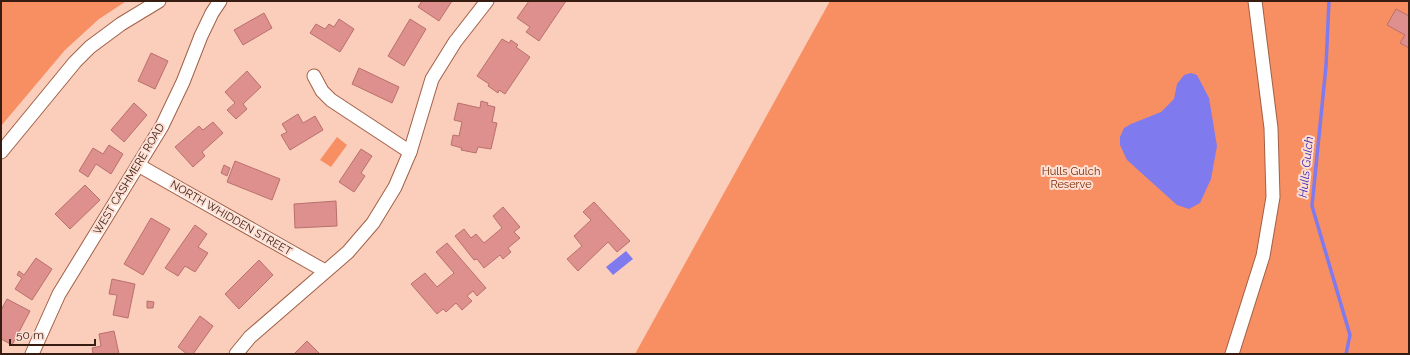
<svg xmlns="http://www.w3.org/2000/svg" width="1410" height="355" viewBox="0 0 1410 355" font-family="Raleway,sans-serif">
	<rect width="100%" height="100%" fill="#fbcebc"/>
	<g fill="#f88f63">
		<path d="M1,1H124L125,2L99,19L65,50L1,126Z"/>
		<path d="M830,1H1409V354H635Z"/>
		<path d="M337,137L347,145L331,167L320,160Z"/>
	</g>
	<g fill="#7f7aed">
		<path d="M1191,73L1197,75L1209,98L1217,146L1211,179L1200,203L1189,209L1177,205L1127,160L1120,145V137L1124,128L1131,124L1161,112L1174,99L1177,84L1184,75Z"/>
		<path d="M626,251L633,259L613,275L606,267Z"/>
	</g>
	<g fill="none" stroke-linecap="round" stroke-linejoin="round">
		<path stroke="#7f7aed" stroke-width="3.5" d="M1329,1L1326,66L1312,206L1350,335L1346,354"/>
	</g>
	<g fill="#dd908d" stroke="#ba706d">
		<path d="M422,1H452L439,21L418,7Z"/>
		<path d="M529,1H566L539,41L526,32L530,27L517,18Z"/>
		<path d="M1396,9L1409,16V48L1400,43L1405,35L1387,25Z"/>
		<path d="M264,13L272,28L243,45L234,30Z"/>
		<path d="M339,19L354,29L340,52L310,33L316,24L325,29L329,24L334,27Z"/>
		<path d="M410,19L426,29L404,66L388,56Z"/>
		<path d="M502,39L509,43L511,40L518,45L516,47L530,57L505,94L499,90L498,93L488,86L489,84L477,76Z"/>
		<path d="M151,53L168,61L155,89L138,81Z"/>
		<path d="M359,68L399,87L392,103L352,84Z"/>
		<path d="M247,71L261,87L243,104L247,109L236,119L227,110L235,103L225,92Z"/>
		<path d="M481,101L488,103L487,105L495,107L492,122L497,123L491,149L478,147L476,153L461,150L462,148L451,145L453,135L459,136L462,122L454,120L458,103L480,108Z"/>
		<path d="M134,103L147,115L124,142L111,130Z"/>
		<path d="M298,114L303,123L315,116L323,130L290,150L281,135L287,132L282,124Z"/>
		<path d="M213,122L223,133L202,152L205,156L193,167L175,147L199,126L203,130Z"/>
		<path d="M109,145L123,154L111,174L96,164L88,177L79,171L93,148L103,154Z"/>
		<path d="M361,149L372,156L361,173L365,176L354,192L339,182Z"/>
		<path d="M235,161L280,179L272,200L227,182Z"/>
		<path d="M224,165L230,168L227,176L221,173Z"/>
		<path d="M85,185L100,200L70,229L55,214Z"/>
		<path d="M336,201L337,226L295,228L294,204Z"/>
		<path d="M594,202L630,241L617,252L608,242L578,271L567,259L582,246L574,236L591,220L583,212Z"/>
		<path d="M503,207L520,227L514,232L520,238L508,248L511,252L503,259L500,255L484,268L477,259L474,260L455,236L464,229L471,238L476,234L484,243L502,228L493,216Z"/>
		<path d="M151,218L170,229L143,275L124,264Z"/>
		<path d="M195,225L207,234L198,247L208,253L195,272L185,266L178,276L165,268Z"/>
		<path d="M447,243L486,288L477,296L473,291L467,296L472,301L462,310L456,303L446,312L443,309L437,314L411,284L425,273L437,287L454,273L436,252Z"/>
		<path d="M36,258L52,269L32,300L15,289L22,278L17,275L19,271L24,275Z"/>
		<path d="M259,260L273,275L239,309L225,294Z"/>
		<path d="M112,279L135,284L128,318L113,315L117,295L109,294Z"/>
		<path d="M7,299L30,311L12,345L1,339V310Z"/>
		<path d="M147,301L154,302L153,308H147Z"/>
		<path d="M200,316L213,326L193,354H187L178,347Z"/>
		<path d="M114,331L119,354H93L92,348L101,346L99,334Z"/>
		<path d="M307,341L320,354H294Z"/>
	</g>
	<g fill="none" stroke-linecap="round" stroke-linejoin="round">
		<defs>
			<g id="minor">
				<path d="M314,76L322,91L331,100L410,152"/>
				<path d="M1,152L75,62L90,47L121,24L159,1"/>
				<path d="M138,165L325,271"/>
				<path d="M32,354L59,294L162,126L183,82L201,36L212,13L220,1"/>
				<path d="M236,354L250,337L348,252L373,223L395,187L410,152L432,79L455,42L487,1"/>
				<path d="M1232,354L1263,256L1273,197L1271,128L1255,1"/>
			</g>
		</defs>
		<use href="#minor" stroke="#a26046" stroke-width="15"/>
		<use href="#minor" stroke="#fff" stroke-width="13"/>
	</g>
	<g text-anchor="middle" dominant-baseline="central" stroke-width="4" stroke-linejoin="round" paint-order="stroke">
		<g font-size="11" fill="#772900" stroke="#fedfd3">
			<text x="1071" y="171">Hulls Gulch<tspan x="1071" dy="13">Reserve</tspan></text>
		</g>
		<g font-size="11" fill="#371c11" stroke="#fedfd3">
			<text transform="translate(129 179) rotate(-59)">WEST CASHMERE ROAD</text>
			<text transform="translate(231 218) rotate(30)">NORTH WHIDDEN STREET</text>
		</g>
		<g font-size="12" font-style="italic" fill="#4328af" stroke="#fedfd3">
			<text transform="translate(1306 167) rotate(-84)">Hulls Gulch</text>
		</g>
	</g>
	<rect width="1410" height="355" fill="none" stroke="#371c11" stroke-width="4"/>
	<path d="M10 339v6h85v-6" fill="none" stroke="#371c11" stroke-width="2"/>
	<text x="16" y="339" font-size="12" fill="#371c11" stroke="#fedfd3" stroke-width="3" paint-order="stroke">50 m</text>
</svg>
